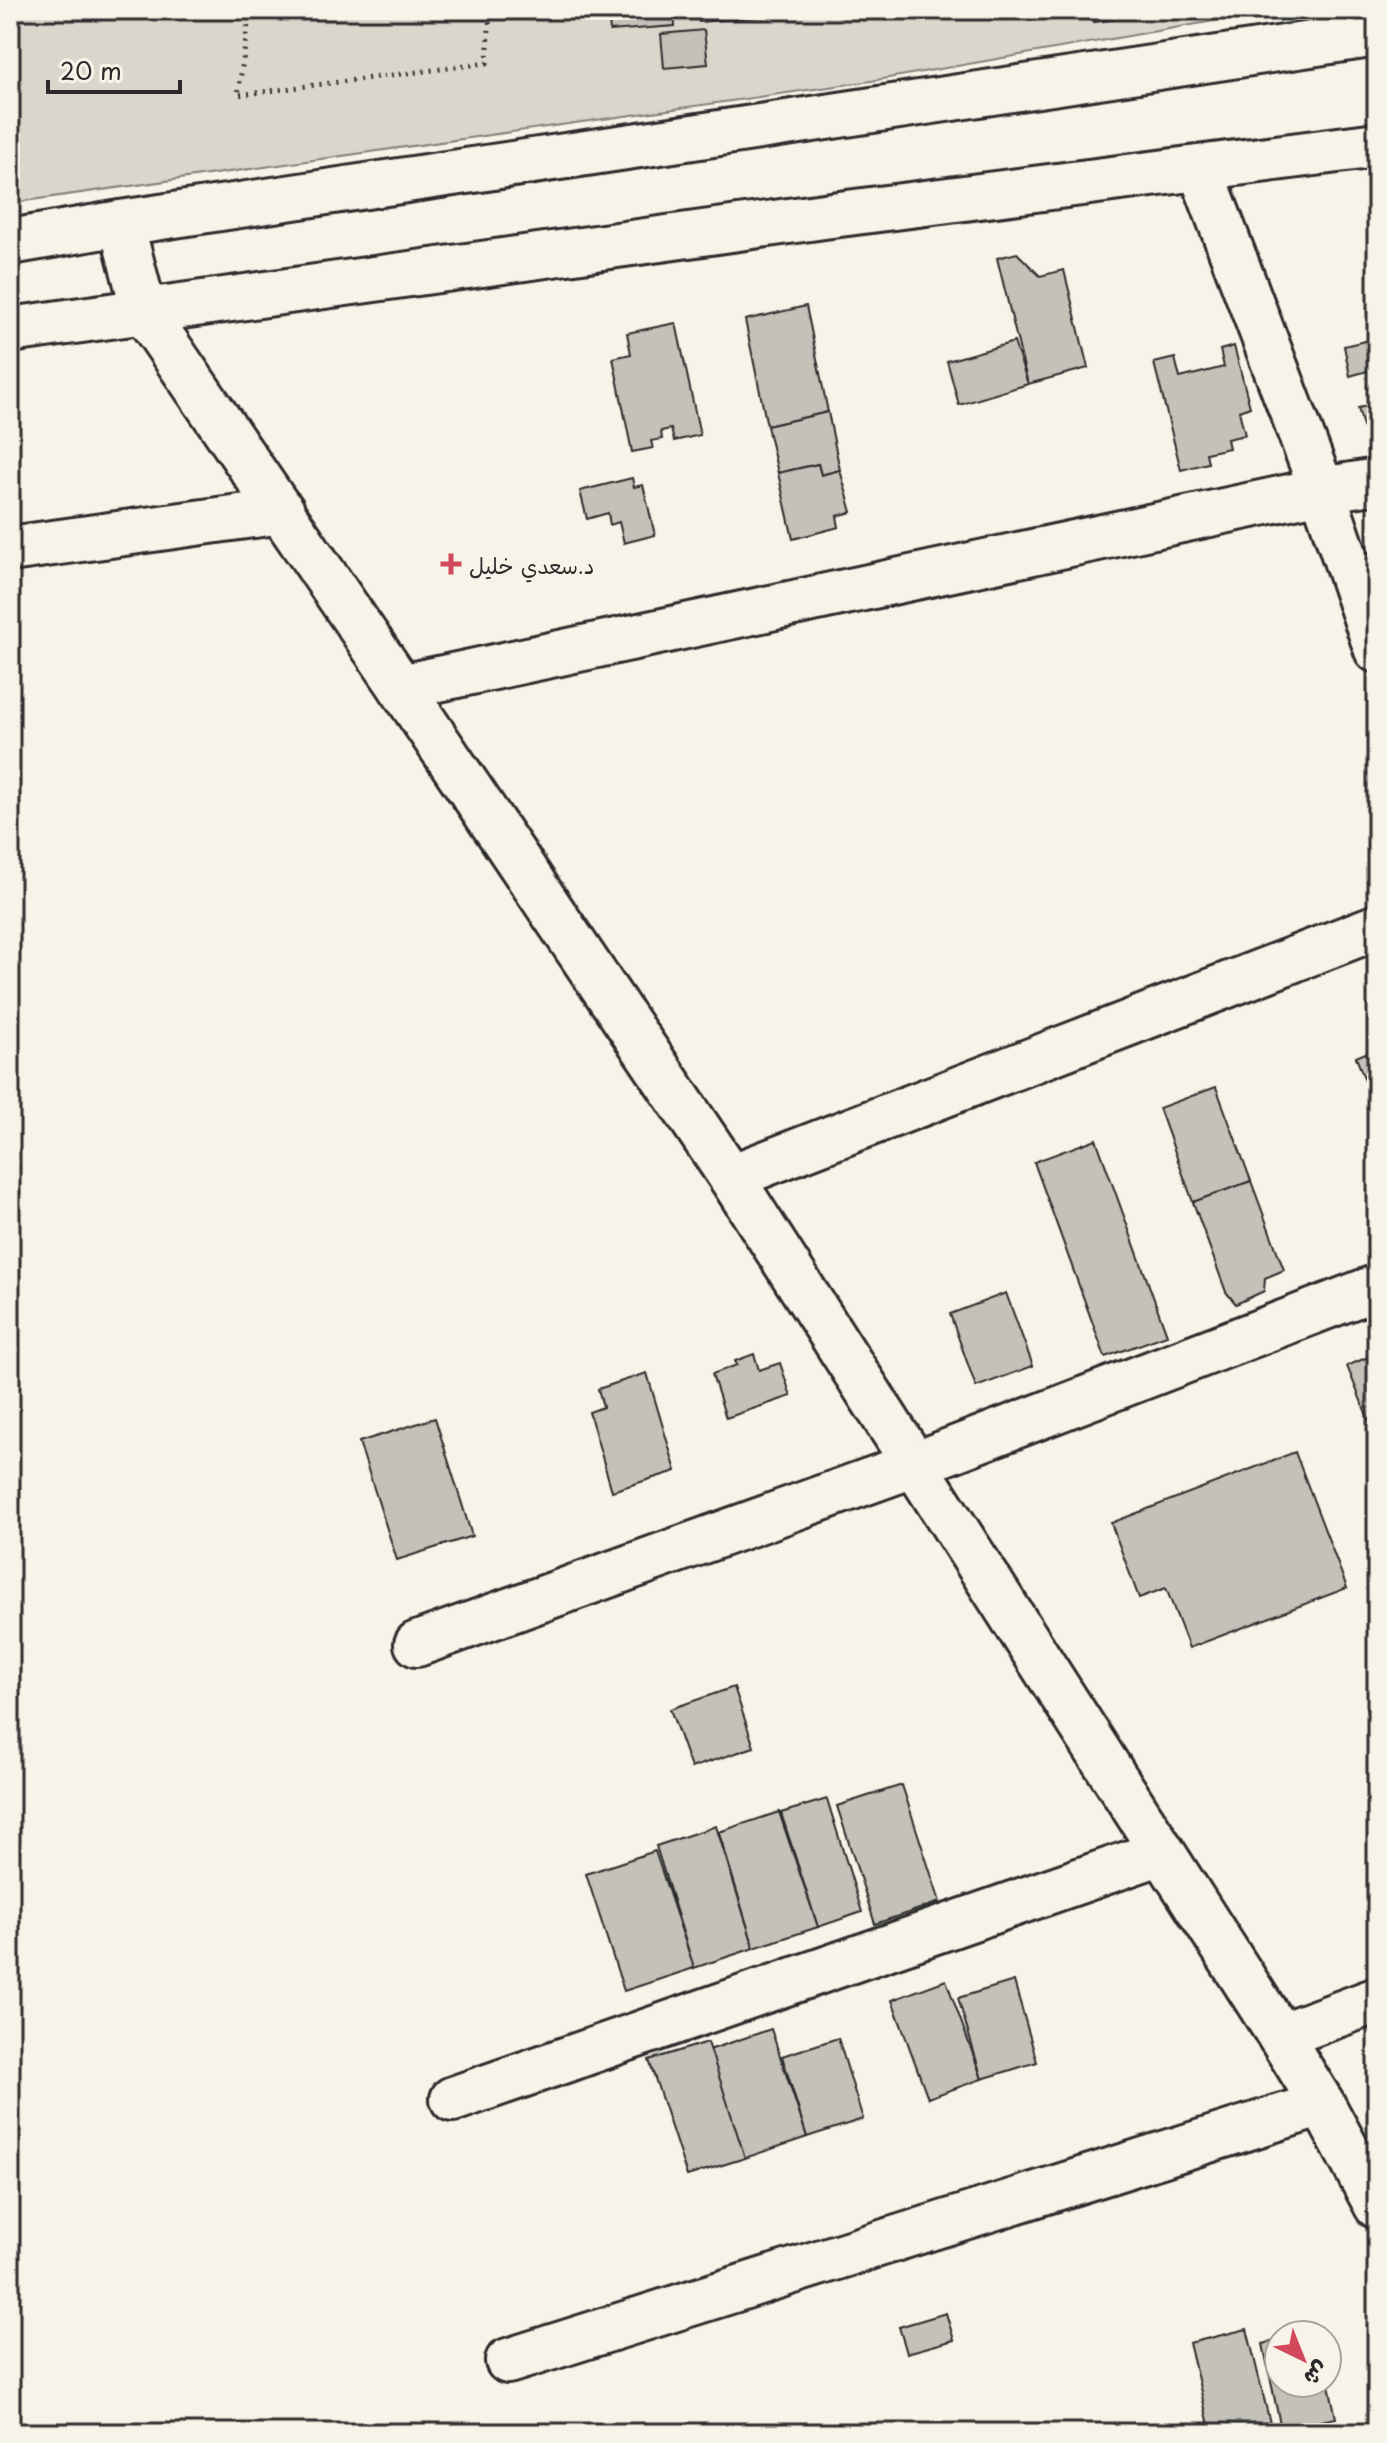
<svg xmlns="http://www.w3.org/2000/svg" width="1387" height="2443" viewBox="0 0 1387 2443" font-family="'Playpen Sans','Playpen Sans Arabic',sans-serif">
	<rect width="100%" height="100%" fill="#f7f3e8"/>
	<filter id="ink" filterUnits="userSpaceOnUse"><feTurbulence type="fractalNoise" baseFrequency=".0125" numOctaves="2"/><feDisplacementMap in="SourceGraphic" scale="16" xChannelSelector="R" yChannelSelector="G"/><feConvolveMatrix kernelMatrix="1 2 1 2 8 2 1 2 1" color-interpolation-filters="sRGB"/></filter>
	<g filter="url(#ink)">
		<path fill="#dad6cc" stroke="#82807c" stroke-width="2" d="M10,10H1277L871,81L10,203Z"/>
		<g fill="#c4c1b9" stroke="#2b2b2b" stroke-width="2">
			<path d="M608,10H674L675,26L610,31Z"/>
			<path d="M698,10H840L699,22Z"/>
			<path d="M1093,10H1161V13L1094,22Z"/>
			<path d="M704,30L708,64L664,68L661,34Z"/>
			<path d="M1017,253L1040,276L1064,270L1088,368L1028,384L997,258Z"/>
			<path d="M806,306L828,412L767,426L745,320Z"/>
			<path d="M676,323L700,435L674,441L671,429L661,431L662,439L651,441L653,448L632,452L613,358L631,354L627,333Z"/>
			<path d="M1377,338V399L1371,370L1350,376L1344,346Z"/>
			<path d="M1014,342L1028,384L959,405L947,361Z"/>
			<path d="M1234,346L1250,407L1239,411L1245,435L1227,439L1229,448L1206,453L1208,463L1181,470L1154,363L1175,358L1180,378L1224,367L1220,350Z"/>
			<path d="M1377,404V443L1375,436L1366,438L1358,408Z"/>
			<path d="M828,412L840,470L821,475L818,464L778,473L767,426Z"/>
			<path d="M818,464L821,475L840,470L852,512L837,516L839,527L793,539L778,473Z"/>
			<path d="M632,478L634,487L643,485L655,535L624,543L619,522L610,525L608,513L587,519L580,491Z"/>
			<path d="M1377,1048V1112L1356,1057Z"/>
			<path d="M1216,1087L1251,1181L1193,1202L1159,1108Z"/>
			<path d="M1096,1139L1167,1335L1105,1357L1034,1162Z"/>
			<path d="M1251,1181L1284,1270L1265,1278L1264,1291L1236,1304L1226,1292L1193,1202Z"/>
			<path d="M1006,1293L1033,1366L976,1387L950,1314Z"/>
			<path d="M1377,1353V1420L1370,1423L1347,1366Z"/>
			<path d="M754,1354L759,1370L780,1363L791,1396L726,1418L712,1374L737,1365L735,1361Z"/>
			<path d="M647,1373L676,1471L612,1491L589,1412L603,1407L598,1389Z"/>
			<path d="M435,1418L472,1536L397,1560L359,1442Z"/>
			<path d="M1295,1452L1347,1588L1189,1648L1166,1588L1139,1598L1111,1523Z"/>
			<path d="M734,1687L754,1747L691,1768L670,1709Z"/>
			<path d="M902,1785L940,1902L875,1924L837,1806Z"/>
			<path d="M827,1799L862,1912L818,1927L781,1813Z"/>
			<path d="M779,1812L818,1927L754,1948L719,1832Z"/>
			<path d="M716,1826L754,1948L694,1968L656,1846Z"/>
			<path d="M655,1851L694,1968L624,1991L586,1874Z"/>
			<path d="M946,1980L982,2079L928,2098L892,2000Z"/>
			<path d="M1014,1981L1037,2062L982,2079L958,1998Z"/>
			<path d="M771,2029L807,2137L745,2158L709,2050Z"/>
			<path d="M838,2038L863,2119L807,2137L782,2056Z"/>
			<path d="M708,2042L745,2158L687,2176L649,2060Z"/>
			<path d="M946,2313L954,2340L907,2353L899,2327Z"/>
			<path d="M1247,2329L1271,2427L1248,2433H1211L1189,2343Z"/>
			<path d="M1279,2340V2383H1327V2375L1336,2418L1281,2429L1263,2344Z"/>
		</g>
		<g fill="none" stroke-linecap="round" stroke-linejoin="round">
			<defs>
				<g id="minor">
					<path d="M1200,168L1322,490L1377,650"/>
					<path d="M144,311L401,687L731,1177L1280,2036L1322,2104L1377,2206"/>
					<path d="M10,549L282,511"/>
					<path d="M401,687L1322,490L1377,481"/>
					<path d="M731,1177L1377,927"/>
					<path d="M417,1644L913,1465L1377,1287"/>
					<path d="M1280,2036L1377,2000"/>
					<path d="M453,2099L1162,1852"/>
					<path d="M508,2361L1322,2104"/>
				</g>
				<g id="major">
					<path d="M121,223L144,311"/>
					<path d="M10,242L121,223L1377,34"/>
					<path d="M10,330L824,216L1377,145"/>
				</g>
			</defs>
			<use href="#minor" stroke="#2b2b2b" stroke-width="50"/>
			<use href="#major" stroke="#2b2b2b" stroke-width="50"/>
			<path stroke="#2b2b2b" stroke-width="5" stroke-dasharray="2 6" stroke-linecap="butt" d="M250,10L238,95L487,63L490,10"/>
			<use href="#minor" stroke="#f7f3e8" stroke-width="44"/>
			<use href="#major" stroke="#f7f3e8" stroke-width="44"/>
		</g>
	</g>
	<path fill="#d1495b" stroke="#f7f3e8" stroke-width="3" d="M447 552h8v8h8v8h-8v8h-8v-8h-8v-8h8z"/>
	<g text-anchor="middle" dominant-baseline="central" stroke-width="6" stroke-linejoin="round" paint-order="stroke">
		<g font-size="22" fill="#2b2b2b" stroke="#f7f3e8" text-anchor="start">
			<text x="469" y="564">د.سعدي خليل</text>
		</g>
	</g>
	<rect width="1387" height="2443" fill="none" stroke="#f7f3e8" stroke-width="40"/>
	<rect x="20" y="20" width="1347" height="2403" fill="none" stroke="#2b2b2b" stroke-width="3" filter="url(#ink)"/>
	<g transform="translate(1303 2359) rotate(137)"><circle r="38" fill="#f7f3e8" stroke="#a5a39c" stroke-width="2"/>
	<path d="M0-6L14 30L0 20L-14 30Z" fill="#d1495b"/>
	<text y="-12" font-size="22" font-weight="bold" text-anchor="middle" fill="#2b2b2b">ش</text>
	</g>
	<path d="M48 80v12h132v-12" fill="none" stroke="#2b2b2b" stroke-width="4"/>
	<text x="60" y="80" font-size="24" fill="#2b2b2b" stroke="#f7f3e8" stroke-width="6" paint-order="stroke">20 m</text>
</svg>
